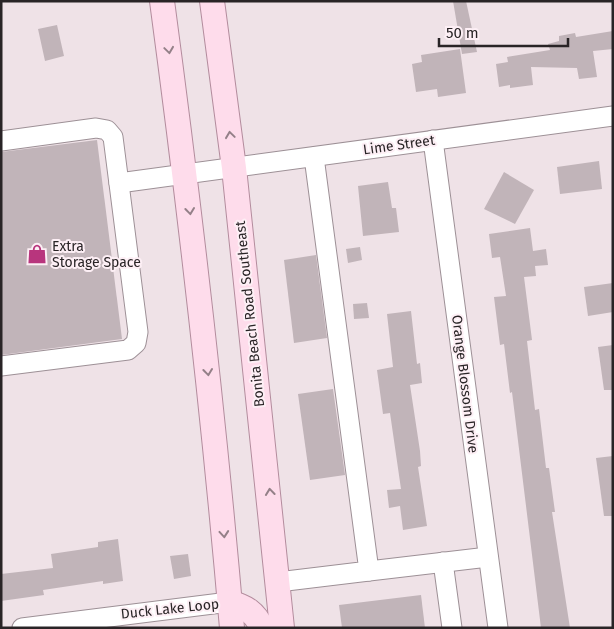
<svg xmlns="http://www.w3.org/2000/svg" width="614" height="629" viewBox="0 0 614 629" font-family="'Fira Sans',sans-serif">
	<rect width="100%" height="100%" fill="#efe2e7"/>
	<g fill="#c1b4b9">
		<path d="M453,1H466L477,52L462,54Z"/>
		<path d="M57,25L64,56L45,61L38,29Z"/>
		<path d="M613,31V49L593,51L597,77L579,79L577,68L531,67L533,85L510,88V85L499,87L496,64L508,62L507,57L550,50L548,44L559,41V36L575,33L576,37Z"/>
		<path d="M460,49L466,93L438,97L437,89L416,92L412,64L422,62L421,55Z"/>
		<path d="M97,140L122,339L1,355V152Z"/>
		<path d="M599,161L602,189L560,194L557,167Z"/>
		<path d="M504,172L534,190L515,224L484,209Z"/>
		<path d="M388,182L392,208H396L399,232L363,236L358,186Z"/>
		<path d="M530,228L533,251L546,249L548,265L535,266L536,276L524,277L532,340L527,341L535,410L539,409L546,468H549L555,512H552L570,628H541L512,392L510,393L504,344L500,345L494,297L506,296L500,257L492,258L489,234Z"/>
		<path d="M360,247L362,260L348,263L346,249Z"/>
		<path d="M316,255L327,338L294,343L284,260Z"/>
		<path d="M613,283V312L588,316L584,287Z"/>
		<path d="M367,303L369,318L354,319L353,304Z"/>
		<path d="M411,311L417,364L420,363L422,383L410,385L420,451L421,466L418,467L427,526L403,530L400,506L389,508L387,490L401,489L390,413L383,414L377,370L393,367L387,314Z"/>
		<path d="M613,345V390H604L598,347Z"/>
		<path d="M333,389L345,475L310,480L298,394Z"/>
		<path d="M613,456V516H604L596,458Z"/>
		<path d="M118,539L123,581L103,584V581L43,590L44,595L1,601V574L53,568L51,554L98,547V542Z"/>
		<path d="M188,554L191,576L174,579L170,556Z"/>
		<path d="M421,595L425,628H342L339,605Z"/>
	</g>
	<g fill="none" stroke-linecap="round" stroke-linejoin="round">
		<defs>
			<g id="minor">
				<path d="M433,140L498,628"/>
				<path d="M1,141L96,128L107,130L113,137L138,332L136,343L128,350L1,366"/>
				<path d="M119,183L613,116"/>
				<path d="M443,562L452,628"/>
				<path d="M369,571L488,557"/>
				<path d="M278,582L369,571L314,157"/>
				<path d="M22,628L229,602"/>
			</g>
			<g id="major">
				<path d="M162,1C190,210 214,418 232,628"/>
				<path d="M212,1L234,168L282,628"/>
				<path d="M229,602C246,607 255,612 262,628"/>
			</g>
		</defs>
		<use href="#minor" stroke="#9d9096" stroke-width="21"/>
		<use href="#major" stroke="#b38c9d" stroke-width="26"/>
		<use href="#minor" stroke="#fff" stroke-width="19"/>
		<use href="#major" stroke="#fedceb" stroke-width="24"/>
	</g>
	<defs><path id="oneway-chevron" d="M-2-3.5L2.5 0L-2 3.5" fill="none" stroke-width="1.6" stroke-linecap="round" stroke-linejoin="round" transform="scale(1.25)"/></defs>
	<g stroke="#948088">
		<use href="#oneway-chevron" transform="translate(169 50) rotate(82)"/>
		<use href="#oneway-chevron" transform="translate(230 135) rotate(-98)"/>
		<use href="#oneway-chevron" transform="translate(190 211) rotate(83)"/>
		<use href="#oneway-chevron" transform="translate(208 372) rotate(83)"/>
		<use href="#oneway-chevron" transform="translate(270 492) rotate(-96)"/>
		<use href="#oneway-chevron" transform="translate(224 534) rotate(85)"/>
	</g>
	<defs>
		<symbol id="shop-bare" viewBox="-9 -9 18 18"><path d="M-5-2.5h2.3a2.7 3.5 0 0 1 5.4 0H5L5.5 6h-11ZM-1.5-2.5h3a1.5 2.3 0 0 0-3 0Z" fill="#b8357d" stroke="#fdeff5" stroke-width="2.5" paint-order="stroke"/></symbol>
	</defs>
	<g fill-rule="evenodd">
		<use href="#shop-bare" x="23" y="240" width="28" height="28"/>
	</g>
	<g text-anchor="middle" dominant-baseline="central" stroke-width="4" stroke-linejoin="round" paint-order="stroke">
		<g font-size="14" fill="#292426" stroke="#fdeff5">
			<text transform="translate(399 145) rotate(-8)">Lime Street</text>
			<text transform="translate(250 314) rotate(-96)">Bonita Beach Road Southeast</text>
			<text transform="translate(465 384) rotate(83)">Orange Blossom Drive</text>
			<text transform="translate(170 609) rotate(-6)">Duck Lake Loop</text>
		</g>
		<g font-size="14" fill="#292426" stroke="#fdeff5" text-anchor="start">
			<text x="52" y="246">Extra<tspan x="52" dy="16">Storage Space</tspan></text>
		</g>
	</g>
	<rect width="614" height="629" fill="none" stroke="#292426" stroke-width="5"/>
	<path d="M439 38v8h129v-8" fill="none" stroke="#292426" stroke-width="2.5"/>
	<text x="446" y="38" font-size="15" fill="#292426" stroke="#fdeff5" stroke-width="4" paint-order="stroke">50 m</text>
</svg>
